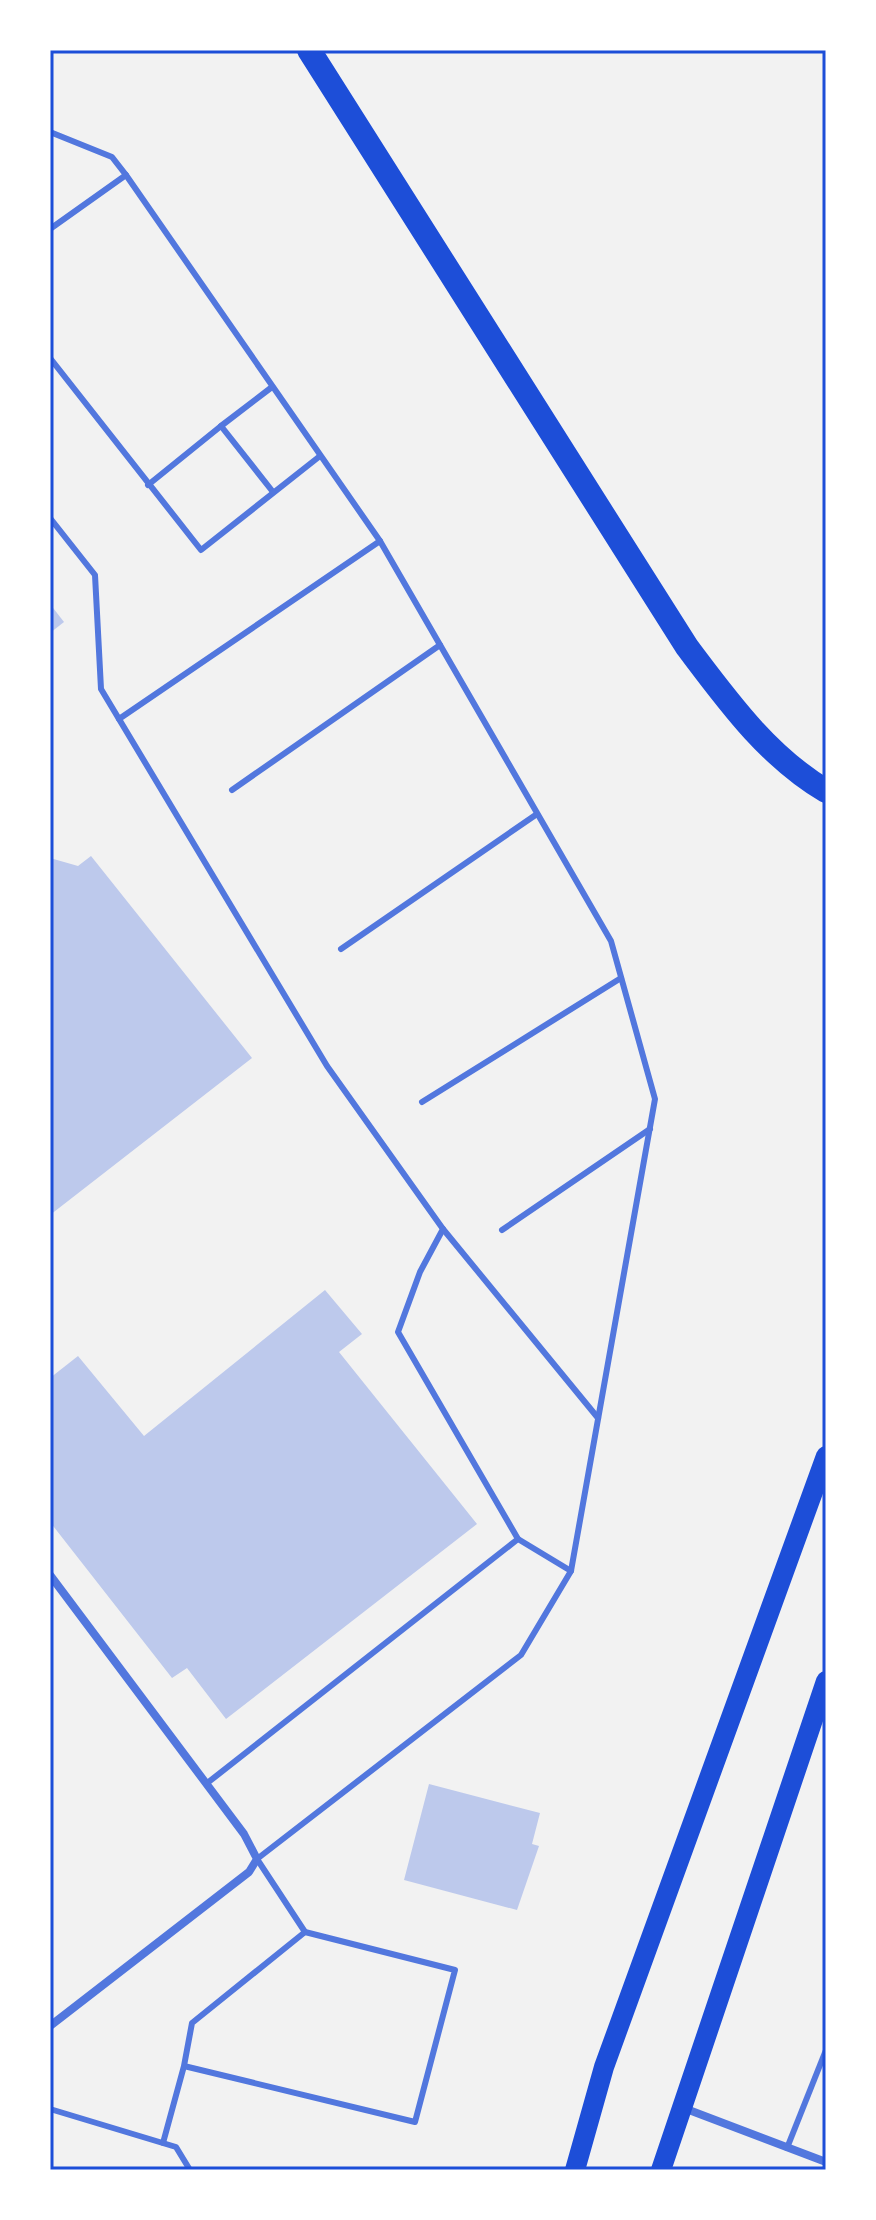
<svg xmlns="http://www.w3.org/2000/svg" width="876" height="2220" viewBox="0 0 876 2220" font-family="Mulish,sans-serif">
	<rect width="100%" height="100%" fill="#f2f2f2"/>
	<g fill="#bdc9ec">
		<path d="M50,604L64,622L50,633Z"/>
		<path d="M91,856L252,1058L50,1215V858L78,866Z"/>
		<path d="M325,1290L362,1334L339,1352L477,1524L226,1719L187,1668L172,1678L50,1522V1378L78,1356L144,1436Z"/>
		<path d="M429,1784L540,1813L532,1844L539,1846L517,1910L404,1880Z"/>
	</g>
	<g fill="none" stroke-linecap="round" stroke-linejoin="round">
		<g stroke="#5277de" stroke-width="6">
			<path d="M50,132L112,157L126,175L380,541L611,941L655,1099L571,1571L521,1655L257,1859L305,1932"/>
			<path d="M50,229L126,175"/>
			<path d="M50,358L201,550L320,456"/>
			<path d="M272,387L221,426L273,492"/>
			<path d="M148,485L221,426"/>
			<path d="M50,518L95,575L101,689L327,1066L443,1229L420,1272L398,1332L518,1539"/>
			<path d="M119,719L380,541"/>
			<path d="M232,790L440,645"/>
			<path d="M341,949L537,814"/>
			<path d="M422,1102L621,978"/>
			<path d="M443,1229L598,1418"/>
			<path d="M502,1230L650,1129"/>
			<path d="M206,1784L518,1539L571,1571"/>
			<path d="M50,2109L176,2147L190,2170"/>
			<path d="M163,2143L184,2066L415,2122L455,1970L305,1932L192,2023L184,2066"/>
			<path d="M787,2148L826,2050"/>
		</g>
		<g stroke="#5277de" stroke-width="8">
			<path d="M50,1575L244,1834L257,1859L249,1872L50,2026"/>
			<path d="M681,2107L826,2162"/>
		</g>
		<g stroke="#1d4ed8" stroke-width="20">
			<path d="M575,2170L604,2067L826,1456"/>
			<path d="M661,2170L826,1681"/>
		</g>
		<path stroke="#1d4ed8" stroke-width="24" d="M309,50L687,647C727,700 767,756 826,791"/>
	</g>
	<rect width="876" height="2220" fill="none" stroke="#ffffff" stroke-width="104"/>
	<rect x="52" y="52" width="772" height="2116" fill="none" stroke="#1d4ed8" stroke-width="3"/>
</svg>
